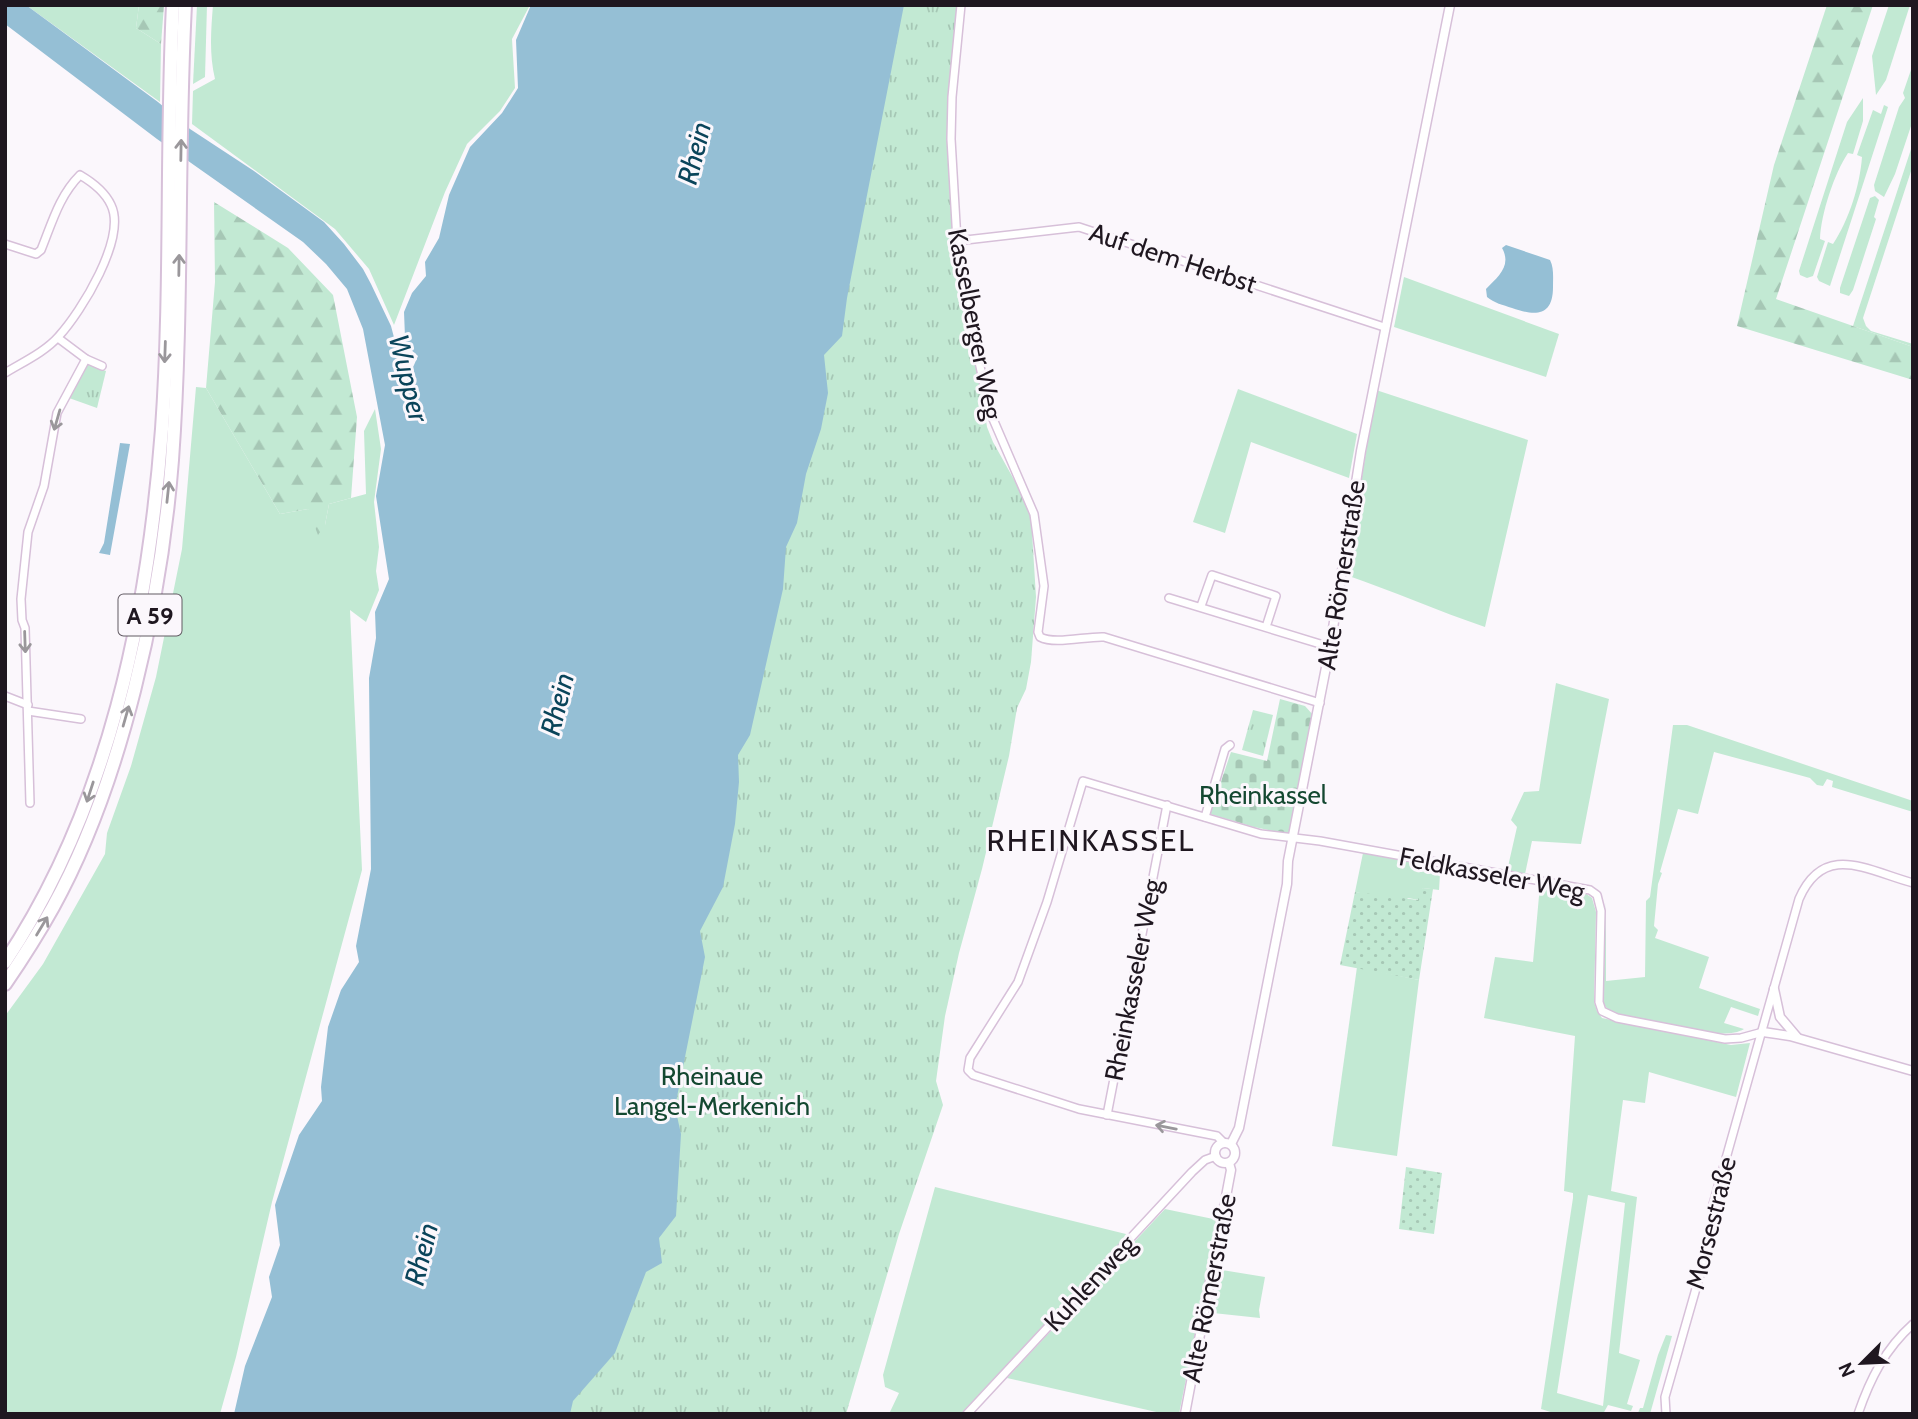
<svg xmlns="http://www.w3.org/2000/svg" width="1918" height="1419" viewBox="0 0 1918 1419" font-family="Cabin,sans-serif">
	<defs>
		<pattern id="forest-firs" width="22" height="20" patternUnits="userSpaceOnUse" patternTransform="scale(1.75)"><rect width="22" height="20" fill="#c2e9d3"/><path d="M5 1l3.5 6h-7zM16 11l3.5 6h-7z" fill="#a6c7b5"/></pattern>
		<pattern id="cemetery-stones" width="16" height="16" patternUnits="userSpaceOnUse" patternTransform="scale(1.75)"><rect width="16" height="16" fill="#c2e9d3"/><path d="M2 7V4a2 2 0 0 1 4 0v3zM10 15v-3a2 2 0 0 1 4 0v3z" fill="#a6c7b5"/></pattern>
		<pattern id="park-tufts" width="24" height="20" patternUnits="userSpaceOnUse" patternTransform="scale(1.75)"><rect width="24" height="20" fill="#c2e9d3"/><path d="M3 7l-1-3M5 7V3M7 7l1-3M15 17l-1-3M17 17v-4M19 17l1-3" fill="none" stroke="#a6c7b5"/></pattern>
		<pattern id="garden-dots" width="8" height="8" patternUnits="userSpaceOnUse" patternTransform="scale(1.75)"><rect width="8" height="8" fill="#c2e9d3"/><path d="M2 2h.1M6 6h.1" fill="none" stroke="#a6c7b5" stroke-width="1.8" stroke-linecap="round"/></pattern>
	</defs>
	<rect width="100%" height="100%" fill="#fbf7fc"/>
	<g fill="#c2e9d3" fill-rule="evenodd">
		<path d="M26,5H139L136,28L161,44L160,102Z"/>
		<path d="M197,5H207L205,77L193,84Z"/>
		<path d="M213,5H530L512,39L515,88L500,111L467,144L445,192L394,325L369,269L335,229L192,124L193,91L215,79C209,54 211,30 213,5Z"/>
		<path d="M1889,5H1910L1886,80L1876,95L1872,56Z"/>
		<path d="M1913,64V120L1895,174L1884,197L1875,191L1874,185L1899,107L1905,98L1903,93Z"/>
		<path d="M1863,98V121L1853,154L1848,153C1834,174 1821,214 1820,239L1825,241L1813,276L1807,278L1800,275L1799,271L1847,122Z"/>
		<path d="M1884,105L1888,107L1830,286L1819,281L1817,277L1828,242L1833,244C1849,220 1860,185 1862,157L1857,155L1873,110L1881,114Z"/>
		<path d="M1913,143V165L1863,318L1866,326L1871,331L1913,344V347L1853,326Z"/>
		<path d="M1875,196L1879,200L1874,217L1876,219L1853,290L1849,296L1840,293V288L1870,198Z"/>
		<path d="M1404,277L1559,334L1546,377L1394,327Z"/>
		<path d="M196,387L206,388L280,514L308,509L325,525L329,504L366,494L364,431L375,409L381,449L374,502L379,547L376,571L379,590L366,622L350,610L362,870L272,1202L236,1357L220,1414H5V1016L43,964L105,854L107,833L131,766L156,677L182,549Z"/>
		<path d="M1238,389L1357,434L1349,478L1251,442L1225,533L1193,522Z"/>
		<path d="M1376,390L1528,440L1485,627C1438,611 1393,591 1346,575Z"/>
		<path d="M1556,683L1609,699L1581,844L1532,841L1525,874L1507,871L1517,827L1511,820L1524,792L1539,791Z"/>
		<path d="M1673,725H1687L1913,801V812L1832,787L1833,781L1827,779L1823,786L1817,785L1810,778L1714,752L1698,814L1678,809L1660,872L1662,873L1658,884L1654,926L1658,930L1655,938L1709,957L1699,988L1760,1009L1758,1016L1731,1007L1724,1023L1744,1029C1720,1044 1645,1018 1616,1014L1608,1010L1603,1003L1606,902V981L1645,977L1646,901L1650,897Z"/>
		<path d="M1363,853L1434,866L1440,874L1439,890L1423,888L1419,900L1408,898L1404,902L1355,892Z"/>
		<path d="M1540,885L1585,893L1592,898L1596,912L1594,1002L1597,1011L1602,1018L1731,1045L1750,1043L1736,1097L1649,1072L1645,1103L1623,1100L1611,1191L1637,1197L1619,1353L1640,1360L1627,1404L1633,1406L1631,1411L1608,1405L1603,1414H1557L1541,1409L1573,1198V1193L1564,1191L1575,1036L1484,1018L1495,957L1533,962ZM1588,1195L1625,1203L1603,1406L1557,1393Z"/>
		<path d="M1357,967L1419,980L1397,1156L1332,1146Z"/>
		<path d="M935,1187L1130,1235L961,1414H889L899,1393L885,1387L883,1375Z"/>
		<path d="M1165,1209L1218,1220L1179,1414H1165L1007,1378Z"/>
		<path d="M1222,1270L1265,1277L1259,1310L1260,1318L1213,1313Z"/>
		<path d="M1666,1335L1672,1336L1650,1414L1638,1413L1640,1408H1643L1658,1355Z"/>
	</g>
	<g fill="url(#forest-firs)">
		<path d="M139,5H164L161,44L136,28Z"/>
		<path d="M1827,5H1873L1776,299L1913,347V380L1737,326L1774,165Z"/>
		<path d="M214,202L288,248L333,295L357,417L351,498L329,504L325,525L318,535L308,509L280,514L206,388L215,282Z"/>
	</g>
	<path fill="url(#cemetery-stones)" d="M1280,699L1305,706L1314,716L1292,833L1287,834L1254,827L1210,814L1231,752L1267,761Z"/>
	<g fill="url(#park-tufts)">
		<path d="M747,5H959L950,178L987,427L993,442L1026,501L1031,516L1036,597L1031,662L1026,689L1017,708L1009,756L982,869L959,953L945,1016L936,1081L943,1105L899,1234L846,1414H401Z"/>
		<path d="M87,364L106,371L97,408L69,398Z"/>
		<path d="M1253,710L1273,715L1263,756L1242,750Z"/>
	</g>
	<g fill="url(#garden-dots)">
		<path d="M1423,888L1433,889L1419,980L1340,965L1355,892L1418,900L1419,892Z"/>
		<path d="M1406,1167L1442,1173L1434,1234L1399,1229Z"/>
	</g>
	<g fill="#95bfd5">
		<path d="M5,5H26L158,102L190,129L254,171L324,222L344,244L363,269L371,284L391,326L406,383L418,356L400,340L405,337L404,312L412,293L426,276L425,262L439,238L449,195L470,147L502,113L518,88L516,40L531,5H904L847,298L842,336L824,355L828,393L821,429L806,474L797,523L786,547L783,589L750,735L738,755L739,782L735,824L723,887L700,931L705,957L675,1107L681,1134L676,1216L659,1238L662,1263L646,1272L615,1353L573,1401L570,1414H234L245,1366L272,1297L269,1277L280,1245L275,1205L299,1135L322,1101L321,1087L328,1027L341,990L359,962L356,946L371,869L369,678L376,638L375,612L389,579L376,496L385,445L363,329L347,289L326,264L303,242L157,139L5,24Z"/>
		<path d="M1506,245L1550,260C1554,268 1553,277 1553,287C1553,317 1535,316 1512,308C1503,305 1494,303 1487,297L1486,289C1498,277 1512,266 1502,248Z"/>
		<path d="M120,443L130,444L110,555L99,553L104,543Z"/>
	</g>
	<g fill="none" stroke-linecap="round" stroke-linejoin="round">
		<defs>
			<g id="minor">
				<path d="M961,5L952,97L951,139L957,241L967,307L990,412L1034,514L1044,586L1038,632L1040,637C1055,645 1086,636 1104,637L1320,703"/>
				<path d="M957,241L1079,227L1384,327"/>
				<path d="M5,244L36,254L41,250C52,223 59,196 80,175C92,182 105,192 111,205C127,238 81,312 59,336C45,352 23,362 5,373"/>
				<path d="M58,338L86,359L102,366"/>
				<path d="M1169,598L1330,647"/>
				<path d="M1201,606L1212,575L1276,596L1266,627"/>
				<path d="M5,696L28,705"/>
				<path d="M28,711L81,719"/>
				<path d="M30,803L25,628L22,620L21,599L28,532L44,486L57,413L86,359"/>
				<path d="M1205,817L1225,749L1230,745"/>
				<path d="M1107,1115L1167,805"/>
				<path d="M1223,1142L1217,1136L1079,1109L973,1075L968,1070L970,1058L1018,982L1047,902L1083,781L1261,834L1320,841L1590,890L1597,895L1601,911L1599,1002L1602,1011L1617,1018L1725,1039L1741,1038L1763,1032"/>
				<path d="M967,1414L1192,1172L1205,1160L1216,1156"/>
				<path d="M1666,1414L1665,1397L1713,1229L1712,1208L1799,899C1824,842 1866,870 1913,883"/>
				<path d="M1858,1414C1870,1379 1885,1349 1913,1324"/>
			</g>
			<g id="tertiary">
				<path d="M1774,989L1780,1017L1797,1037"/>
				<path d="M1763,1032L1790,1036L1913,1071"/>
				<circle cx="1225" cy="1153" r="10"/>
				<path d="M1231,1144L1239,1128L1287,884L1288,861L1330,647L1361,451L1450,5"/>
				<path d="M1185,1414L1231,1170L1229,1163"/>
			</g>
			<g id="motorway">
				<path d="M5,962C109,806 148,614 162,429C172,288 166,146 173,5"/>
				<path d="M5,984C22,959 38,934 53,907C122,782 161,602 172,460C183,309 177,157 185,5"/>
			</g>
		</defs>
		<use href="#minor" stroke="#d7c0d9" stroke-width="10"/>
		<use href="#tertiary" stroke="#d7c0d9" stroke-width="11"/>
		<use href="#motorway" stroke="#d7c0d9" stroke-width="16"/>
		<use href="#minor" stroke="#fff" stroke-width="7"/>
		<use href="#tertiary" stroke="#fff" stroke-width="8"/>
		<use href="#motorway" stroke="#fff" stroke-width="12"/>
	</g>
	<defs><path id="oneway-shaft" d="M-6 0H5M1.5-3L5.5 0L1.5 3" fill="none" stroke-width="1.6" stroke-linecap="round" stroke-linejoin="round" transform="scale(1.75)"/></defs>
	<g stroke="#9a979b">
		<use href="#oneway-shaft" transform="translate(181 150) rotate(-89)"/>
		<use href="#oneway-shaft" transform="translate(179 265) rotate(-89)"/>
		<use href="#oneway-shaft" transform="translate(165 352) rotate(92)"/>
		<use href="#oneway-shaft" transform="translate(57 420) rotate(106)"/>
		<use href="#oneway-shaft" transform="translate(168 492) rotate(-84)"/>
		<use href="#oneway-shaft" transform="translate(25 642) rotate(88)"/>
		<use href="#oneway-shaft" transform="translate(126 716) rotate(-74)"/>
		<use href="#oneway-shaft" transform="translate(90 792) rotate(108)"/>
		<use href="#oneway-shaft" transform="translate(42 926) rotate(-59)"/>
		<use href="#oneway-shaft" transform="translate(1166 1127) rotate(-169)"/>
	</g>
	<g text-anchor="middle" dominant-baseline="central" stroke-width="6" stroke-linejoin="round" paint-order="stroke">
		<rect fill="#fbf7fc" stroke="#615a62" stroke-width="2" x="118.5" y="594.5" width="63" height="41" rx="5"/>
		<g font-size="24" font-weight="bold" fill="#1f1720">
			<text x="150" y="615">A 59</text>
		</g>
		<g font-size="26" fill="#1f1720" stroke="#fbf7fc">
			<text transform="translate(1173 258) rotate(18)">Auf dem Herbst</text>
			<text transform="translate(975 324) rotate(79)">Kasselberger Weg</text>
			<text transform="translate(1341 575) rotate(-81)">Alte Römerstraße</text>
			<text transform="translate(1492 874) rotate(11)">Feldkasseler Weg</text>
			<text transform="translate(1133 980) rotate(-79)">Rheinkasseler Weg</text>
			<text transform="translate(1711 1223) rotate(-76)">Morsestraße</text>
			<text transform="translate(1090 1283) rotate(-47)">Kuhlenweg</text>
			<text transform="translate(1209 1288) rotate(-79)">Alte Römerstraße</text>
		</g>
		<g font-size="26" fill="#144831" stroke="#fbf7fc">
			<text x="1263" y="795">Rheinkassel</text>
			<text x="712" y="1076">Rheinaue<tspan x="712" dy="30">Langel-Merkenich</tspan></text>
		</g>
		<g font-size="28" font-style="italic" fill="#0a445a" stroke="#fbf7fc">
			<text transform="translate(694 153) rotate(-76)">Rhein</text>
			<text transform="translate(409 378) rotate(76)">Wupper</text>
			<text transform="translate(557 704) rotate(-76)">Rhein</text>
			<text transform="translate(421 1254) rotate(-76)">Rhein</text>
		</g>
		<g font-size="30" letter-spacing="2" fill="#1f1720" stroke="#fbf7fc">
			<text x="1091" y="840">RHEINKASSEL</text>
		</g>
	</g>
	<rect width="1918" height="1419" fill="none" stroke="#1f1720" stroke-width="14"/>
	<g transform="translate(1862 1363) rotate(246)" stroke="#fbf7fc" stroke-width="5" paint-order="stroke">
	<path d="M0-5L12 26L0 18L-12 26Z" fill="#1f1720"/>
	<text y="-10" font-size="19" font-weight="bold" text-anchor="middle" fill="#1f1720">N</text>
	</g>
</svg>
